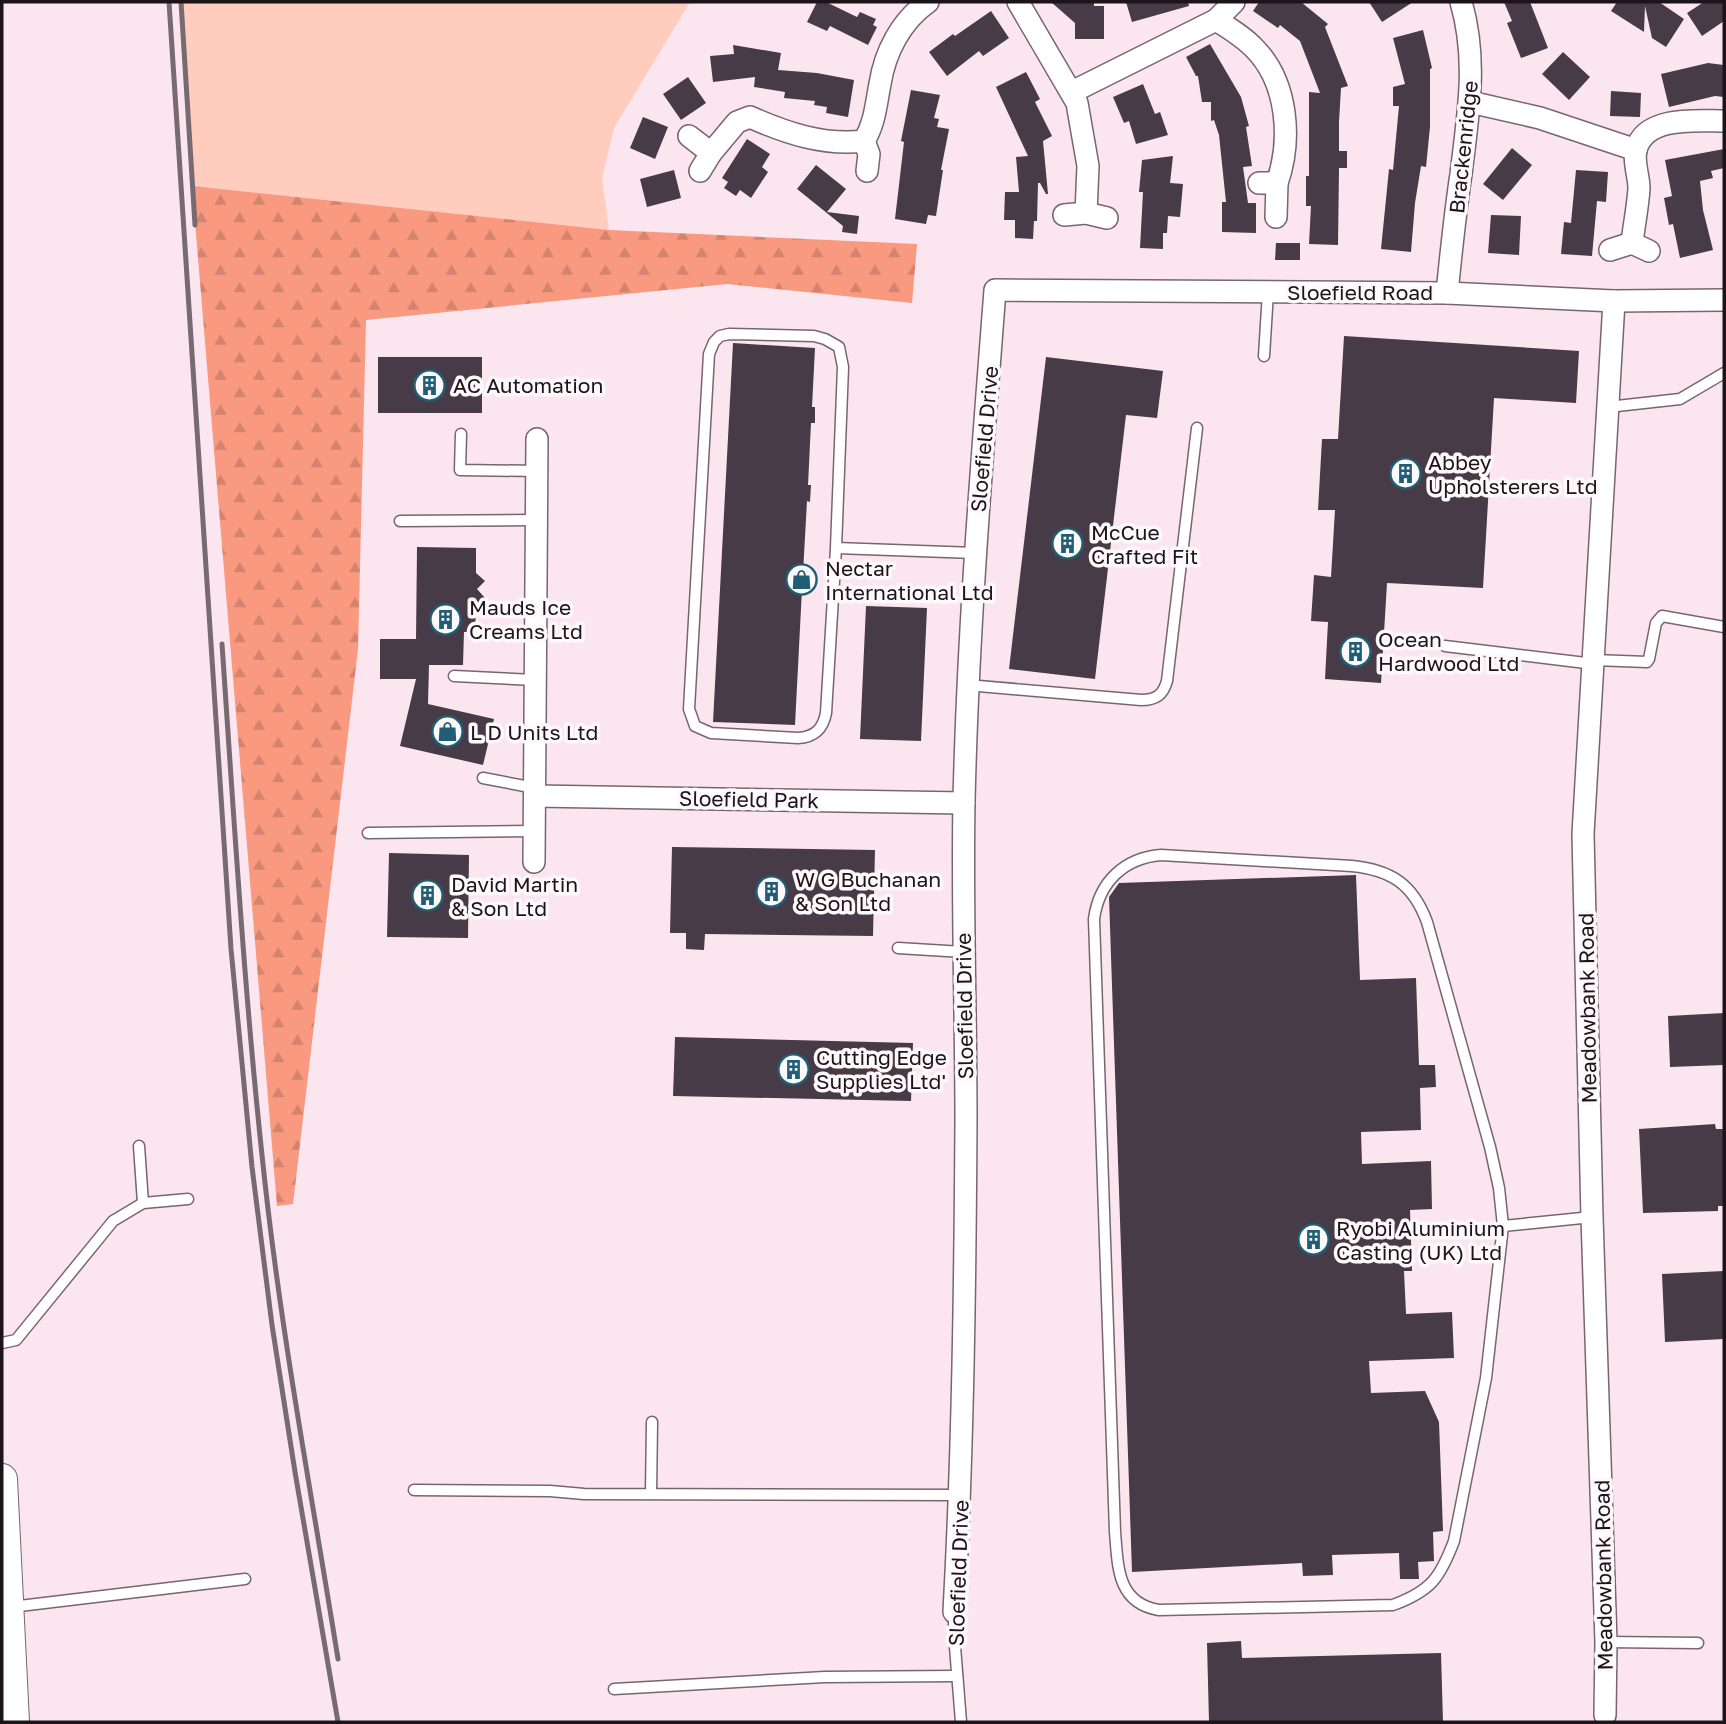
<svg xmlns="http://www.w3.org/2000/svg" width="1726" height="1724" viewBox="0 0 1726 1724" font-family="'Golos Text',sans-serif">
	<defs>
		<pattern id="forest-firs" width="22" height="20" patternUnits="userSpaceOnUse" patternTransform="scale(1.75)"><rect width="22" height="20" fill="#f89980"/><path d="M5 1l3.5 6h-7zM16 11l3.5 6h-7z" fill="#d4836e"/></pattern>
	</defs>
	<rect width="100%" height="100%" fill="#fbe6f0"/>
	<path fill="#ffccbe" d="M181,2H690L614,128L602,178L609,230L192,186Z"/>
	<path fill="url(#forest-firs)" d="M192,186L609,230L917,244L912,303L727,284L366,320L358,649L293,1204L277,1206Z"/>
	<g fill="#473b48">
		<path d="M817,2H826L857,17L860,12L876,19L873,25L877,27L868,45L830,26L827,31L807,22Z"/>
		<path d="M1051,2H1094V6H1104V39H1075V23Z"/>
		<path d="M1126,2H1188L1189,6L1132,22Z"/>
		<path d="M1259,2H1301L1328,24L1325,27L1348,86L1341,88L1339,122V151H1347V168H1339L1338,245L1309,244L1311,206H1306V176H1309V92L1320,93L1300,41L1280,25L1278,28L1253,11Z"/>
		<path d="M1369,2H1413L1382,22Z"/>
		<path d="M1504,2H1530L1548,48L1521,58L1507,23L1512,21Z"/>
		<path d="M1617,2H1659L1684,19L1666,47L1652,38L1645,6L1644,32L1611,11Z"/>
		<path d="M1704,2H1724V21L1702,36L1687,13Z"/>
		<path d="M991,11L1009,38L983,56L979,51L947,76L929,52L953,34L955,36Z"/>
		<path d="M1423,30L1432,68L1430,69V127L1426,167L1421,166L1415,203L1411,252L1381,249L1389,169L1393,170L1399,106H1393V87L1405,84L1393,38Z"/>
		<path d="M1210,44L1241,97L1249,126L1246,127L1252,166L1243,167L1248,203H1256V233L1222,232V202H1226L1219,135L1214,120L1211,121V102H1202L1198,76H1196L1186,57Z"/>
		<path d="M733,45L781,53L778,70L817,73L854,80L848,117L826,113L827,107L814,105L815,101L784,98L785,92L754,87L755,77L713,82L710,56L734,54Z"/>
		<path d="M1563,52L1590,77L1569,100L1542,74Z"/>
		<path d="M1708,63L1724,65V97L1715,96L1669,107L1661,74Z"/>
		<path d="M1026,72L1040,99L1035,102L1052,136L1043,141L1048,194H1046L1040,183H1038L1037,221H1034L1033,239L1015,238V220H1004L1005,192H1019L1016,157L1028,156L996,87Z"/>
		<path d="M688,77L706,103L681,120L663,94Z"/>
		<path d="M1143,84L1155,114L1160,112L1168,135L1136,144L1129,121L1124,123L1113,97Z"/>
		<path d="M911,90L940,95L934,118L939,119L937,127L949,129L941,170H943L936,216L928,215L926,224L895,219L904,142L901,141Z"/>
		<path d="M1611,91L1641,93L1640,117L1610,116Z"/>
		<path d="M643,117L668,127L655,159L630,148Z"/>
		<path d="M747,139L770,154L762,167L768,172L751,198L740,190L736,196L724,188L728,182L722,178Z"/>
		<path d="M1512,148L1532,165L1503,200L1483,184Z"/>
		<path d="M1724,149V168L1711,171L1713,178L1700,181L1703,210L1713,250L1680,258L1673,224L1669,225L1664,198L1672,196L1665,160Z"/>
		<path d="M1173,156L1170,183L1183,184L1180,217L1168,216L1167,233H1163V249L1140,248L1143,192H1139L1142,160Z"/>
		<path d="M816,165L846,189L827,212L859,216L857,234L842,232L843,226L797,189Z"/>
		<path d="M674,170L681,198L647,207L640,179Z"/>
		<path d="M1576,170L1608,172L1606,202L1597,201L1592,256L1561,254L1564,222L1571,223Z"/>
		<path d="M1491,215L1521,216L1519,255L1488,253Z"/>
		<path d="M1276,243H1300V260H1275Z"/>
		<path d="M1344,336L1579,351L1576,403L1494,398L1483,588L1387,583L1381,683L1325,679L1328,622L1311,621L1314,575L1331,577L1335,510H1318L1322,439H1338Z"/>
		<path d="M733,343L815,348L812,407H815V423H811L808,485H811L810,502L807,501L803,573H806L805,589H802L795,725L713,722Z"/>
		<rect x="378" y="357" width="104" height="56"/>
		<path d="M1046,357L1163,371L1157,418L1126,415L1095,679L1009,669Z"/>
		<path d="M417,547L476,548V573L485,581L477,589L485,598L476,606L475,632H464L463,665H429L428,704L494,719L483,765L400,746L416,679H380V639H416Z"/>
		<path d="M866,606L927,608L921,741L860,739Z"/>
		<path d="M672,847L875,850L873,936L705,934L704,950L686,949V933H670Z"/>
		<path d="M389,853L469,855L468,938L387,937Z"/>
		<path d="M1356,875L1360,980L1416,978L1419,1065H1435L1436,1087L1420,1088L1421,1130L1361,1132L1362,1164L1431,1161L1432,1209L1410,1210L1412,1271H1404L1406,1314L1452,1312L1454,1358L1369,1361L1371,1393L1425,1391L1439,1422L1443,1531L1433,1532L1434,1561L1418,1562L1419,1579H1400L1399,1553L1332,1555L1333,1575L1303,1576L1302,1563L1132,1572L1109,897L1119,883Z"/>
		<path d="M1724,1013V1065L1670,1067L1668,1016Z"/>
		<path d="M675,1037L913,1043L911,1101L673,1096Z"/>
		<path d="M1715,1124L1716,1129H1724V1206H1718V1211L1643,1213L1639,1129Z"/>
		<path d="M1724,1271V1339L1665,1342L1662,1274Z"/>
		<path d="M1241,1641L1242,1658L1441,1653L1443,1722H1209L1207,1643Z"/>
	</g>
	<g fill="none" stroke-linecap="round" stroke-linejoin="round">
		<defs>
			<g id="service">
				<path d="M1264,356L1268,292"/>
				<path d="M1608,407L1680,399L1724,373"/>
				<path d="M461,434L460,470L537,471"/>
				<path d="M400,521L536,520"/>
				<path d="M836,548L843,367L839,347L825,339L814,336L729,334L720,336L714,342L709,354L689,709L695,726L711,733L798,738C815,737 823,729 826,713L836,548L975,553"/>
				<path d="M1445,646L1594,664"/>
				<path d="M1594,660L1647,662L1649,659L1656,623L1662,616L1724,627"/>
				<path d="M454,676L535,680"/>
				<path d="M967,685L1141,700C1156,700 1163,695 1167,681L1197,428"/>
				<path d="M483,778L535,788"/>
				<path d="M368,833L534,831"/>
				<path d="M1161,855L1352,866C1391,870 1413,884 1427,922L1490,1147L1499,1188L1503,1226L1486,1378L1454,1541C1440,1578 1431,1591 1393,1605L1159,1610C1117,1603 1118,1567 1115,1532L1094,919C1099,882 1124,858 1161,855Z"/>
				<path d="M898,948L963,952"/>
				<path d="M139,1146L143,1203"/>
				<path d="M1503,1226L1592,1217"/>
				<path d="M2,1343L16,1340L113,1221L143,1203L188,1199"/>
				<path d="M414,1490L550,1491L584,1494L961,1495"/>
				<path d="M651,1493L652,1422"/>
				<path d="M11,1607L245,1579"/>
				<path d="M954,1612V1634L961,1722"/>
				<path d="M1606,1642L1698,1643"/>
				<path d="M614,1689L825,1677L957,1676"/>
			</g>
			<g id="minor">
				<path d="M1018,2L1077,103L1088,166L1086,213"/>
				<path d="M1216,20C1229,28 1244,37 1255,49C1288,83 1292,140 1277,183"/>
				<path d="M1072,92L1216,20L1234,2"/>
				<path d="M1470,102L1540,118L1636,150"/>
				<path d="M689,136L711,153L700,171"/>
				<path d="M864,141L869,154L867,171"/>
				<path d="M711,153L737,122L750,117C786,133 824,146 864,141C875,123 876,104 880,84C885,52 901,21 928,2"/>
				<path d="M1259,183H1277L1276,217"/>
				<path d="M1064,215L1086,213L1107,218"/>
				<path d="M1632,243C1634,225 1638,206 1639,188C1639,176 1633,162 1636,150C1645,115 1698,121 1724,121"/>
				<path d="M1610,250L1632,243L1649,251"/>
				<path d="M1447,293C1451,253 1455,214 1461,174C1468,115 1478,60 1461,2"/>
				<path d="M535,796L964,803"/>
				<path d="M534,862L537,439"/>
				<path d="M954,1612C963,1448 965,1284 966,1120C966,1014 962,907 964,801C968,630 982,460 995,290L1447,293L1614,301L1724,300"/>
				<path d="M1605,1715L1606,1642L1592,1217L1583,834L1614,301"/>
			</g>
			<path id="secondary" d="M2,1479L14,1722"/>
		</defs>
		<use href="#service" stroke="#78656f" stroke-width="13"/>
		<use href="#minor" stroke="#78656f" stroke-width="24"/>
		<use href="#secondary" stroke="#78656f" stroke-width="32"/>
		<use href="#service" stroke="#fff" stroke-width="10"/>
		<use href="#minor" stroke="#fff" stroke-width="21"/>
		<use href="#secondary" stroke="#fff" stroke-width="30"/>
		<g stroke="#776a70" stroke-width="5">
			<path d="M169,2L231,949L252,1167L272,1325L295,1472L338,1722"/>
			<path d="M181,2L195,225"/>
			<path d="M222,644C235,833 246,1021 268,1209C286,1360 314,1509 338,1659"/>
		</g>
	</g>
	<defs>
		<symbol id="building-ring" viewBox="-11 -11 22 22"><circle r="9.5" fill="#fdf8fa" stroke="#1f5e74" stroke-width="1.5"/><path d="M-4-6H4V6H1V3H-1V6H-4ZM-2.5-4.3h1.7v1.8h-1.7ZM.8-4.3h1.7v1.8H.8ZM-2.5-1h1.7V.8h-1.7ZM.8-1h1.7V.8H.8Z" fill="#1f5e74"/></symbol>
		<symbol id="shop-ring" viewBox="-11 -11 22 22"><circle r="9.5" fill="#fdf8fa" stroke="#1f5e74" stroke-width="1.5"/><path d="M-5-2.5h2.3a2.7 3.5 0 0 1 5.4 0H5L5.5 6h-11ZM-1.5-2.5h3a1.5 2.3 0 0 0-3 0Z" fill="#1f5e74"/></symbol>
	</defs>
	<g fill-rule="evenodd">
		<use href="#building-ring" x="412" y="368" width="35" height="35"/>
		<use href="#building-ring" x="1388" y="456" width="35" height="35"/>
		<use href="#building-ring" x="1050" y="526" width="35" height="35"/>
		<use href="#shop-ring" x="784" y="562" width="35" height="35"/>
		<use href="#building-ring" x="428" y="602" width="35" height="35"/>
		<use href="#building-ring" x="1338" y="634" width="35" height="35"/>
		<use href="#shop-ring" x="430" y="714" width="35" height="35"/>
		<use href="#building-ring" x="754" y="874" width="35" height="35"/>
		<use href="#building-ring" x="410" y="878" width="35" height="35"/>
		<use href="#building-ring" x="776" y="1052" width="35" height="35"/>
		<use href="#building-ring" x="1296" y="1222" width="35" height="35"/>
	</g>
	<g text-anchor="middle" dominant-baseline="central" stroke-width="7" stroke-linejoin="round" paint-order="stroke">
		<g font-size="21" fill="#1c1418" stroke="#fdf8fa">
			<text transform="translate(1463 147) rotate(-84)">Brackenridge</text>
			<text x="1360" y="292">Sloefield Road</text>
			<text transform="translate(984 439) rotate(-85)">Sloefield Drive</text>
			<text transform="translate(749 799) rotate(1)">Sloefield Park</text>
			<text transform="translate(964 1006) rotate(-91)">Sloefield Drive</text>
			<text transform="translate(1587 1008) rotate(-91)">Meadowbank Road</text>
			<text transform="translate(958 1573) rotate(-88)">Sloefield Drive</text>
			<text transform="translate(1603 1575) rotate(-91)">Meadowbank Road</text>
		</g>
		<g font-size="21" fill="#1c1418" stroke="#fdf8fa" text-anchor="start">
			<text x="453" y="385">AC Automation</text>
			<text x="1428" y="462">Abbey<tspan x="1428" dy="24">Upholsterers Ltd</tspan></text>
			<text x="1091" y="532">McCue<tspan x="1091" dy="24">Crafted Fit</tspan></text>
			<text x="825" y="568">Nectar<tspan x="825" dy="24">International Ltd</tspan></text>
			<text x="469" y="607">Mauds Ice<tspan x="469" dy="24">Creams Ltd</tspan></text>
			<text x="1378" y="639">Ocean<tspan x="1378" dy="24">Hardwood Ltd</tspan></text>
			<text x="470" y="732">L D Units Ltd</text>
			<text x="795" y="879">W G Buchanan<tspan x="795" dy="24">&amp; Son Ltd</tspan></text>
			<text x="451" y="884">David Martin<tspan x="451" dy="24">&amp; Son Ltd</tspan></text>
			<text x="816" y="1057">Cutting Edge<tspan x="816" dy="24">Supplies Ltd'</tspan></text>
			<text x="1336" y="1228">Ryobi Aluminium<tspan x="1336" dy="24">Casting (UK) Ltd</tspan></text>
		</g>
	</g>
	<rect width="1726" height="1724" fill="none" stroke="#1c1418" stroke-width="7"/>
</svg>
